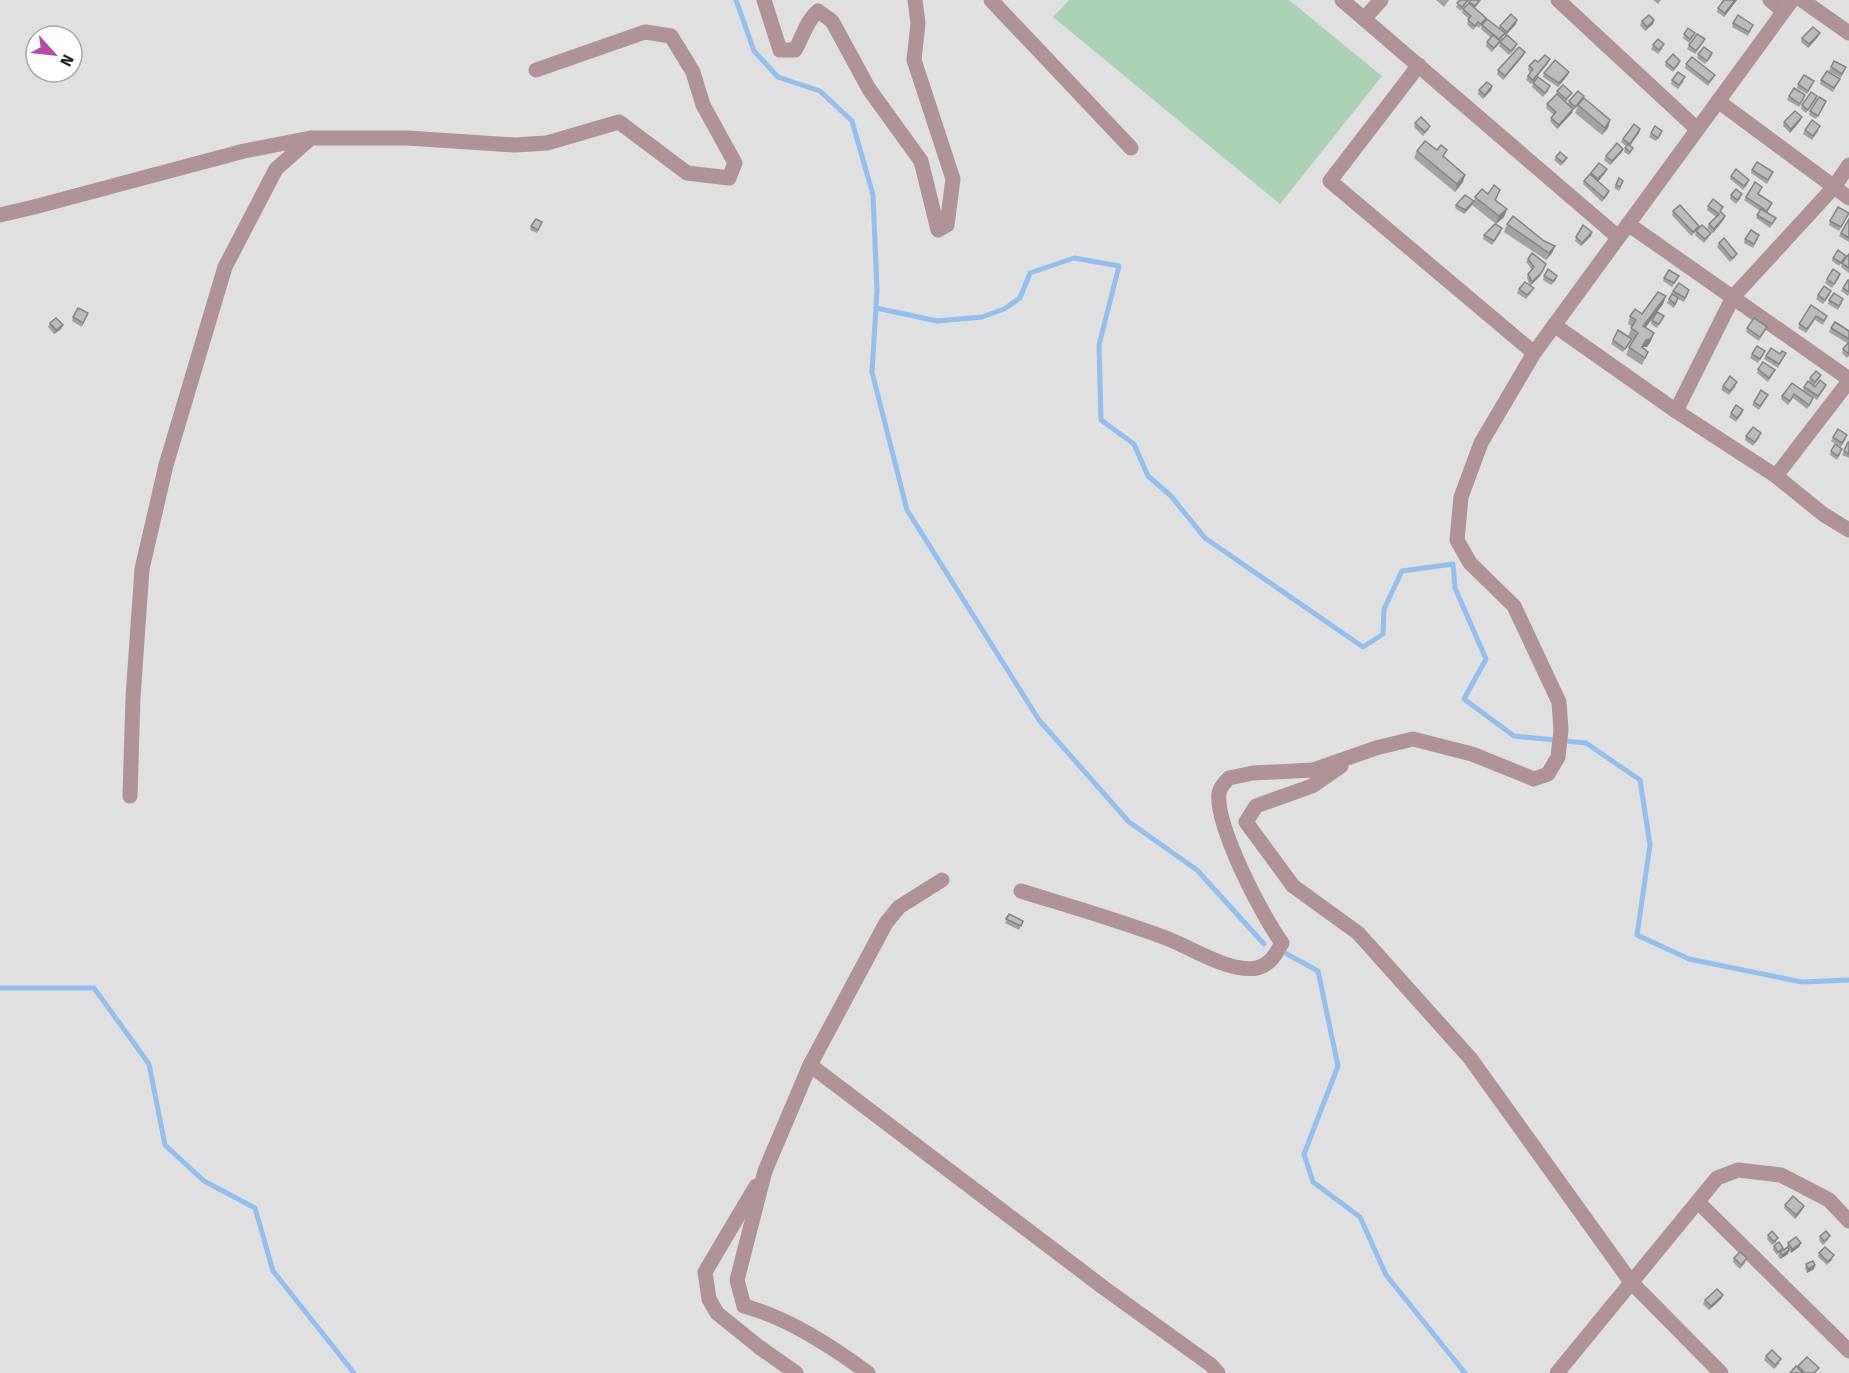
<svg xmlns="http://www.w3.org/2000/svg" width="1849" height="1373" viewBox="0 0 1849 1373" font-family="'Fira Sans',sans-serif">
	<rect width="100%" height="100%" fill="#e0dfe2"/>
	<path fill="#aad1b4" d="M1069,0H1289L1382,76L1280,204L1053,17Z"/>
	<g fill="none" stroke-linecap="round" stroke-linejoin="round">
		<g stroke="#94beee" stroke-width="5">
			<path d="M736,0L754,51L778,77L820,91L852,121L873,195L877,291L872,372L907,510L1039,720L1129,822L1197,870L1264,944"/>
			<path d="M876,308L937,321L982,317L1004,309L1020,298L1030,273L1074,258L1119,266L1099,345L1101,420L1134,444L1148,476L1171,496L1205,538L1363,647L1383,634L1384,609L1402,571L1453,564L1455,588L1486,659L1464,699L1514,736L1586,743L1640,780L1650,845L1637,935L1689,959L1802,982L1849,980"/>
			<path d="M1287,954L1318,971L1338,1066L1304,1154L1313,1182L1360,1217L1386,1275L1465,1373"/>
			<path d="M0,988H94L149,1064L165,1145L204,1181L255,1208L273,1271L354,1373"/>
		</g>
		<g stroke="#af9196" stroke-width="15">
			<path d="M764,0L780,50H795C803,37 806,21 818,11L832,21L869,89L921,161L938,230L947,225L953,179L914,60L918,23L915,0"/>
			<path d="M991,0L1131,148"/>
			<path d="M1342,0L1618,237"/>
			<path d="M1558,0L1697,129"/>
			<path d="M1770,0L1783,11"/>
			<path d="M1802,0L1849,33"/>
			<path d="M1364,19L1381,0"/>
			<path d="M1419,65L1330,181L1534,353"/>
			<path d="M1718,101L1849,198"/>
			<path d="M0,215L34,207L244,151L311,138"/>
			<path d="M1628,224L1849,379"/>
			<path d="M1554,325L1676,411L1776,476L1823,514L1849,530"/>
			<path d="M1676,411L1733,297L1834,187L1849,165"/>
			<path d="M1776,476L1849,381"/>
			<path d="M1341,766L1312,786L1256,806L1246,822L1293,886L1358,933L1470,1058L1631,1282L1721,1373"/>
			<path d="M130,796L133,697L142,569L166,465L225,267L276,169L311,138H408L515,145L547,143L619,122L687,173L729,178L735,163L703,105L693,72L671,36L645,32L536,70"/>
			<path d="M1021,891C1069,906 1118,920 1166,938C1190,947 1229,973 1257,968C1270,965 1276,954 1282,943C1262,916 1215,825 1219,793C1220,788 1225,782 1229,778L1253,773L1313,770L1376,748L1413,739L1472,754L1534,779L1548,774L1558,757L1561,730L1559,702L1514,606L1470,563L1457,540L1461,497L1481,443L1534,353L1792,0"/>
			<path d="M810,1065L1104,1288L1211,1365L1218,1373"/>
			<path d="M756,1186L705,1272L709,1299L717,1313L759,1347L796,1373"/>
			<path d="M1698,1202L1849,1351"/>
			<path d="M868,1373C831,1346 788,1318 744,1306L737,1280L765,1171L810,1065L886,923L899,907L942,880"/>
			<path d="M1557,1373L1717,1178L1738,1170L1781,1175L1829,1200L1849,1221"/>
		</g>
	</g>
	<g fill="#a3a1a3">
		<path d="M1436,0H1449L1444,7Z"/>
		<path d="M1460,0H1469L1461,11L1456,7Z"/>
		<path d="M1471,0H1481L1475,8L1486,18L1484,22L1479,28L1477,26L1473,30L1467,24L1469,19L1462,13L1463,9Z"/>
		<path d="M1653,0H1661L1658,4Z"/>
		<path d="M1724,0H1737L1724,17L1717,12L1718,8Z"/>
		<path d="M1654,20L1653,24L1645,31L1640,25L1642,21Z"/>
		<path d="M1733,23L1753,25L1748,36L1732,27Z"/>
		<path d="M1516,24L1505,36L1504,35L1498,45L1492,52L1486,46L1487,42L1491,38L1481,29L1482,25L1499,28L1500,26Z"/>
		<path d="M1695,33L1693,37L1689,43L1683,38L1684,34Z"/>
		<path d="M1818,37L1808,48L1801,42L1802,38Z"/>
		<path d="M1500,42L1516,48L1509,55L1499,46Z"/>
		<path d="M1703,43L1695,54L1687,49L1689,45Z"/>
		<path d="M1653,45L1663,48L1658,54L1651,49Z"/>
		<path d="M1525,52L1523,56L1503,80L1497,74L1498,70Z"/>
		<path d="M1712,53L1711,57L1705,64L1697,58L1698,54Z"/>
		<path d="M1680,61L1679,64L1673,72L1665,66L1666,62Z"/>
		<path d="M1538,62L1548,63L1531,84L1526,80L1530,72L1528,70L1529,66Z"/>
		<path d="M1686,64L1713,79L1708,86L1685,68Z"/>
		<path d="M1831,67L1844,71L1841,78L1829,71Z"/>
		<path d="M1569,72L1567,76L1558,87L1543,77L1544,73Z"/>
		<path d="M1840,79L1833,92L1820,84L1821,80Z"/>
		<path d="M1672,80L1684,81L1678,89L1671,84Z"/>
		<path d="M1533,83L1549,90L1543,97L1532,87Z"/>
		<path d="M1798,84L1812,85L1807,94L1797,88Z"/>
		<path d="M1492,86L1491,90L1483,99L1478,94L1479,90Z"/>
		<path d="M1557,91L1570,96L1566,102L1568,104L1569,101L1584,98L1610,120L1608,128L1602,135L1575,113L1578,106L1574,110L1573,109L1572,113L1557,129L1550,121L1554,115L1546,108L1547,104L1556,94Z"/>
		<path d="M1789,96L1804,99L1799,107L1787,100Z"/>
		<path d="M1817,96L1816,100L1806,113L1801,109L1802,105Z"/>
		<path d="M1825,105L1816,119L1809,115L1810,111Z"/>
		<path d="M1802,117L1800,121L1790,133L1783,126L1784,122Z"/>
		<path d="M1415,123L1429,129L1423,136L1414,127Z"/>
		<path d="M1640,129L1639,133L1630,146L1631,152L1629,155L1624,152L1626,146L1621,142L1623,139Z"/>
		<path d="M1805,130H1819L1812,140L1803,134Z"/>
		<path d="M1651,133L1661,135L1656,141L1649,137Z"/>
		<path d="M1623,149L1622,152L1610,165L1604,160L1606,156Z"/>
		<path d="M1417,151L1445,158L1463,182L1455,192L1414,158Z"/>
		<path d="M1556,157L1567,158L1565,162L1561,166L1554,160Z"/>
		<path d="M1607,169L1605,173L1598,181L1608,195L1602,202L1583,184L1584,181L1591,173Z"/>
		<path d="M1752,170L1773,172L1767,184L1751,173Z"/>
		<path d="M1731,176L1748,184L1743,190L1730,179Z"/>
		<path d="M1616,185H1622L1619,191L1614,188Z"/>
		<path d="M1762,187L1758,194L1772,203L1767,213L1776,218L1770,228L1756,218L1760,211L1744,200L1746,197Z"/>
		<path d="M1488,194L1497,197L1496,200L1507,209L1504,217L1496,224L1472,205L1464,214L1455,208L1456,205L1474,201L1475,197Z"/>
		<path d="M1731,195L1741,198L1736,204L1730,199Z"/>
		<path d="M1708,206L1721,212L1725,216L1724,219L1713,233L1707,228L1709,224L1716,217L1707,210Z"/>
		<path d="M1673,211L1698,228L1709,237L1704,243L1695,235L1696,232L1691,236L1672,215Z"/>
		<path d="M1849,213L1839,231L1829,225L1830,221Z"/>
		<path d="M1849,219V242L1839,236Z"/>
		<path d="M542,222L537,233L530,230L531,226Z"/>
		<path d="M1507,224L1555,246L1552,253L1546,260L1504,232Z"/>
		<path d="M1501,232L1492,245L1483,239L1484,235Z"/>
		<path d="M1592,232L1591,236L1581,246L1575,241L1576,237Z"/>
		<path d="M1745,239H1758L1753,248L1744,243Z"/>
		<path d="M1719,243L1736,257L1730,262L1717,247Z"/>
		<path d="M1849,254V273L1841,267L1842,263Z"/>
		<path d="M1833,258L1844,260L1839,266L1832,261Z"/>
		<path d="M1528,259L1544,268L1540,276L1530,286L1527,278L1528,274L1532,270L1526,262Z"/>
		<path d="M1840,274L1839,278L1832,288L1825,283L1827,279Z"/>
		<path d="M1544,276H1557L1556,280L1551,285L1543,280Z"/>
		<path d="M1664,278L1677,280L1672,287L1663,281Z"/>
		<path d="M1849,280V294L1848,296L1841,291L1843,288Z"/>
		<path d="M1519,289L1532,292L1526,299L1517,293Z"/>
		<path d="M1673,291L1688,294L1684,302L1678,299L1674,308L1667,303Z"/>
		<path d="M1818,295H1830L1823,304L1816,299Z"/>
		<path d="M1666,296L1663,304L1645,328L1651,341L1647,347H1643L1642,348L1648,352L1642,365L1626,355L1629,347L1634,339L1628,336L1632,327L1628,324L1630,316L1642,314Z"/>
		<path d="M1829,300L1842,303L1838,310L1828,304Z"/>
		<path d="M1811,305L1827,316L1823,325L1815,320L1806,333L1798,328Z"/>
		<path d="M73,317H86L82,327L72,321Z"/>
		<path d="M1662,319L1657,328L1651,324L1652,321Z"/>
		<path d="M50,323L63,325L61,329L54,334L48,327Z"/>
		<path d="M1767,327L1759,341L1746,332L1747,328Z"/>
		<path d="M1831,328L1849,331V341L1847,343L1829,332Z"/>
		<path d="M1613,340L1630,343L1623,352L1611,344Z"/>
		<path d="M1849,342V356L1847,358L1842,353L1843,349Z"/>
		<path d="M1765,351L1758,363L1750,358L1752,354Z"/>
		<path d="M1786,353L1778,368L1764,359L1766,356Z"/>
		<path d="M1758,369L1773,374L1768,382L1757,373Z"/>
		<path d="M1821,375L1819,379L1814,386L1809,382L1810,378Z"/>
		<path d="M1792,383L1813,398L1812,402L1807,409L1793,398L1788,405L1781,399L1782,396Z"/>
		<path d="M1826,385L1825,388L1817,400L1803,390L1804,387H1815Z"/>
		<path d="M1723,386H1736L1729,395L1721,390Z"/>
		<path d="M1768,395L1766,399L1759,410L1752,405L1754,402Z"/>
		<path d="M1743,410L1742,414L1736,422L1729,417L1731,413Z"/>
		<path d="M1746,436L1760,437L1753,446L1745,440Z"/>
		<path d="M1833,437L1846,439L1841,447L1831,441Z"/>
		<path d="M1849,442V458L1842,455Z"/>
		<path d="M1831,451L1841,453L1837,460L1830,455Z"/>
		<path d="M1009,914L1023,921L1019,930L1005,923Z"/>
		<path d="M1785,1205L1802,1210L1795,1219L1784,1208Z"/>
		<path d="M1768,1235L1777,1242L1772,1245L1767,1239Z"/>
		<path d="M1820,1236L1829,1239L1823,1245L1819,1240Z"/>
		<path d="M1788,1243H1801L1799,1247L1791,1253L1789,1250L1788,1254L1780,1259L1778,1256L1779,1253L1777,1255L1773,1250L1774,1246L1783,1248L1782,1251L1787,1247V1246Z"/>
		<path d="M1819,1253L1833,1259L1827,1265L1818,1257Z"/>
		<path d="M1734,1258L1746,1262L1740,1269L1733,1262Z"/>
		<path d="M1806,1264L1814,1269L1807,1273L1805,1268Z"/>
		<path d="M1723,1295L1721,1299L1709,1310L1703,1304L1705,1300Z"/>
		<path d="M1766,1356L1780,1363L1774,1369L1764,1360Z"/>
	</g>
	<g fill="#858385">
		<path d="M1735,0H1737L1724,17L1725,13Z"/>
		<path d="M1517,20L1516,24L1505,36L1507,32Z"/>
		<path d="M1654,20L1653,24L1645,31L1647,27Z"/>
		<path d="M1820,33L1818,37L1808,48L1809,44Z"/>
		<path d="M1525,52L1523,56L1503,80L1505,76Z"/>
		<path d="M1550,59L1548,63L1531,84L1533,80Z"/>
		<path d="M1569,72L1567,76L1558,87L1559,83Z"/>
		<path d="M1492,86L1491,90L1483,99L1485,95Z"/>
		<path d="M1573,109L1572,113L1557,129L1559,125Z"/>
		<path d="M1802,117L1800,121L1790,133L1791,129Z"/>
		<path d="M1610,120L1608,128L1602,135L1605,128Z"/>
		<path d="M1640,129L1639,133L1628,147Z"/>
		<path d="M1623,149L1622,152L1610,165L1612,161Z"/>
		<path d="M1607,169L1605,173L1597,183L1598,179Z"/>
		<path d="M1465,175L1463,182L1455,192L1457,184Z"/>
		<path d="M1474,201L1472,205L1464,214L1465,210Z"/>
		<path d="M1507,209L1504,217L1496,224L1499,216Z"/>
		<path d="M1725,216L1724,219L1713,233L1714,229Z"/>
		<path d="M1592,232L1591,236L1581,246L1582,243Z"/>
		<path d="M1555,246L1552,253L1546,260L1549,253Z"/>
		<path d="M1546,264L1540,276L1530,286L1532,282Z"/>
		<path d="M1666,296L1663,304L1641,334L1643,326Z"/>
		<path d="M63,325L61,329L54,334L56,330Z"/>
		<path d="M1654,333L1651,341L1647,347H1643L1639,355L1646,340Z"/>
		<path d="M1804,1206L1802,1210L1795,1219L1796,1215Z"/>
		<path d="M1801,1243L1799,1247L1791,1253L1792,1249Z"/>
		<path d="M1789,1250L1788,1254L1780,1259L1782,1255Z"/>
		<path d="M1815,1265L1814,1269L1807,1273L1808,1269Z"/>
		<path d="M1723,1295L1721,1299L1709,1310L1711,1306Z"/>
	</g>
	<g fill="#bebbbe" stroke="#858385" stroke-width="1.5">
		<path d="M1460,0H1468L1462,7L1457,3Z"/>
		<path d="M1471,0H1480L1475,6L1469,2Z"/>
		<path d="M1724,0H1735L1725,13L1718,8Z"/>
		<path d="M1469,3L1486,18L1481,24L1478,22L1475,26L1468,20L1471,16L1463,9Z"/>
		<path d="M1511,14L1517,20L1507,32L1500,26Z"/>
		<path d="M1649,15L1654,20L1647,27L1642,21Z"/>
		<path d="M1738,15L1753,25L1749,32L1733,23Z"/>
		<path d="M1487,19L1505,33L1499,39L1482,25Z"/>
		<path d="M1813,27L1820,33L1809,44L1802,38Z"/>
		<path d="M1688,28L1695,33L1690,39L1684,34Z"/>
		<path d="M1697,34L1705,39L1696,51L1689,45Z"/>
		<path d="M1493,35L1500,41L1494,48L1487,42Z"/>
		<path d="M1507,35L1517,44L1511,51L1500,42Z"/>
		<path d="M1658,39L1664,44L1659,50L1653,45Z"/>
		<path d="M1519,47L1525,52L1505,76L1498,70Z"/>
		<path d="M1704,47L1712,53L1707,61L1698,54Z"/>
		<path d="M1673,54L1680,61L1674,69L1666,62Z"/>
		<path d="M1545,55L1550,59L1533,80L1528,76L1533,69L1529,66L1535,60L1538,62Z"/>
		<path d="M1692,57L1715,75L1709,82L1686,64Z"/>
		<path d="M1555,60L1569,72L1559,83L1544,73Z"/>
		<path d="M1834,61L1846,67L1842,74L1831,67Z"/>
		<path d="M1827,71L1840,79L1834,88L1821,80Z"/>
		<path d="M1678,72L1685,77L1679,85L1672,80Z"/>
		<path d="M1804,75L1814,81L1808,91L1798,84Z"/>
		<path d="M1538,77L1550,86L1545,93L1533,83Z"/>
		<path d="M1487,82L1492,86L1485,95L1479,90Z"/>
		<path d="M1563,85L1572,93L1566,99L1557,91Z"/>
		<path d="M1794,88L1805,95L1800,104L1789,96Z"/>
		<path d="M1578,91L1584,96L1575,107L1569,101Z"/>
		<path d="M1811,92L1817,96L1808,110L1802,105Z"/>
		<path d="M1557,94L1573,109L1559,125L1551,118L1556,112L1547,104Z"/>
		<path d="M1819,97L1826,101L1818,116L1810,111Z"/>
		<path d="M1584,98L1610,120L1605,128L1578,105Z"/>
		<path d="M1795,111L1802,117L1791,129L1784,122Z"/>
		<path d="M1421,117L1430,126L1425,132L1415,123Z"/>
		<path d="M1812,120L1820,126L1813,136L1805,130Z"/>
		<path d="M1634,124L1640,129L1630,144L1623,139Z"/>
		<path d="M1655,126L1662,131L1658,138L1651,133Z"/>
		<path d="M1425,141L1437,150L1441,145L1447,150L1443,156L1465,175L1457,184L1417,151Z"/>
		<path d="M1617,143L1623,149L1612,161L1606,156Z"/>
		<path d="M1628,144L1633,148L1630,152L1625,148Z"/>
		<path d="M1560,152L1567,158L1562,162L1556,157Z"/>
		<path d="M1757,162L1773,172L1768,180L1752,170Z"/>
		<path d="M1599,163L1607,169L1598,179L1591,173Z"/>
		<path d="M1736,169L1749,180L1744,186L1731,176Z"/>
		<path d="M1590,174L1609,191L1604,198L1584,181Z"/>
		<path d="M1619,178L1623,181L1620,187L1616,185Z"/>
		<path d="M1755,182L1762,187L1758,194L1772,203L1767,211L1746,197Z"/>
		<path d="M1494,185L1500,190L1495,200L1507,209L1499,216L1475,197L1482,189L1488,194Z"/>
		<path d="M1736,189L1742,194L1737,200L1731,195Z"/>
		<path d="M1465,195L1474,201L1465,210L1456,205Z"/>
		<path d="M1713,199L1723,207L1720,211L1725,216L1714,229L1709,224L1719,214L1708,206Z"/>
		<path d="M1680,205L1699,226L1693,232L1673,211Z"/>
		<path d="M1838,207L1849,213L1841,227L1830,221Z"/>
		<path d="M1761,209L1776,218L1772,224L1757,215Z"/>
		<path d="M1513,216L1544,241L1555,246L1549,253L1507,224Z"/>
		<path d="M536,219L542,222L538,230L531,226Z"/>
		<path d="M1849,219V238L1841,233Z"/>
		<path d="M1495,224L1502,228L1494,241L1484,235Z"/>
		<path d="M1583,225L1592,232L1582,243L1576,237Z"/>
		<path d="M1702,225L1711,233L1705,239L1696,231Z"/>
		<path d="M1751,230L1759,235L1754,244L1745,239Z"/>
		<path d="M1724,238L1737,254L1732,258L1719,243Z"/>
		<path d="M1838,250L1846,256L1841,263L1833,258Z"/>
		<path d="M1532,253L1546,264L1542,272L1532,282L1528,274L1534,267L1528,259Z"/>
		<path d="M1849,254V268L1842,263Z"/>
		<path d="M1548,269L1557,276L1553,281L1544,276Z"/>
		<path d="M1833,269L1840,274L1834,284L1827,279Z"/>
		<path d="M1669,270L1679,276L1674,283L1664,278Z"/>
		<path d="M1848,280H1849V292L1843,288Z"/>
		<path d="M1525,282L1534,288L1527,295L1519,289Z"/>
		<path d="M1679,283L1689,290L1685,298L1673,291Z"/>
		<path d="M1824,286L1831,291L1825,300L1818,295Z"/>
		<path d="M1658,292L1666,296L1643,326L1654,333L1650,339L1646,340L1642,347L1648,352L1645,358L1629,347L1638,333L1631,328L1636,320L1630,316L1635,309L1642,314Z"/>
		<path d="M1834,293L1843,299L1839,306L1829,300Z"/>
		<path d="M1672,294L1678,298L1675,304L1669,299Z"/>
		<path d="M1811,305L1827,316L1824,321L1816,316L1807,329L1799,324Z"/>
		<path d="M78,308L88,313L83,323L73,317Z"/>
		<path d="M1657,312L1664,316L1659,324L1652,321Z"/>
		<path d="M56,318L63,325L56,330L50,323Z"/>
		<path d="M1754,318L1767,327L1760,337L1747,328Z"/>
		<path d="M1835,322L1849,331V339L1831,328Z"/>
		<path d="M1618,330L1632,339L1625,349L1613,340Z"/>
		<path d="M1849,342V354L1843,349Z"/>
		<path d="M1757,346L1765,351L1760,359L1752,354Z"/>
		<path d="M1771,348L1780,354L1782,351L1786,353L1779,364L1766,356Z"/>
		<path d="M1763,362L1775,370L1769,378L1758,369Z"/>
		<path d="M1816,371L1821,375L1815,382L1810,378Z"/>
		<path d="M1730,376L1737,382L1730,391L1723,386Z"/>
		<path d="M1820,380L1826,385L1818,396L1804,387L1808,381L1815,387Z"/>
		<path d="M1792,383L1813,398L1809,405L1794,394L1790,401L1782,396Z"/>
		<path d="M1761,390L1768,395L1760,406L1754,402Z"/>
		<path d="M1736,405L1743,410L1737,418L1731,413Z"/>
		<path d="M1753,427L1761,433L1755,442L1746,436Z"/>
		<path d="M1838,429L1847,435L1842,443L1833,437Z"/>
		<path d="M1848,442H1849V454L1844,451Z"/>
		<path d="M1835,444L1842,449L1838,456L1831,451Z"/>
		<path d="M1009,914L1023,921L1021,926L1006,919Z"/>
		<path d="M1793,1196L1804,1206L1796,1215L1785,1205Z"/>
		<path d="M1772,1231L1778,1238L1774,1242L1768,1235Z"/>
		<path d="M1826,1231L1830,1236L1824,1241L1820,1236Z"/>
		<path d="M1796,1237L1801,1243L1792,1249L1788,1243Z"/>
		<path d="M1779,1242L1783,1248L1778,1252L1774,1246Z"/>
		<path d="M1788,1247L1789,1250L1782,1255L1780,1252Z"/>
		<path d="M1825,1247L1834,1255L1828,1262L1819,1253Z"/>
		<path d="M1740,1252L1747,1258L1741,1265L1734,1258Z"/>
		<path d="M1813,1261L1815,1265L1808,1269L1806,1264Z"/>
		<path d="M1717,1289L1723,1295L1711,1306L1705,1300Z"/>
		<path d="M1772,1350L1781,1359L1775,1365L1766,1356Z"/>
		<path d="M1807,1357L1819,1368L1814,1373H1805L1798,1366Z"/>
		<path d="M1796,1366L1803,1373H1790Z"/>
	</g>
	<g transform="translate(54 54) rotate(117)"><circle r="28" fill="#ffffff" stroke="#a7a7a7" stroke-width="1.5"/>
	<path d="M0-4.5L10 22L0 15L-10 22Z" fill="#b749a8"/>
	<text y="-9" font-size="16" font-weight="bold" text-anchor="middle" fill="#222223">N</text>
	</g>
</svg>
